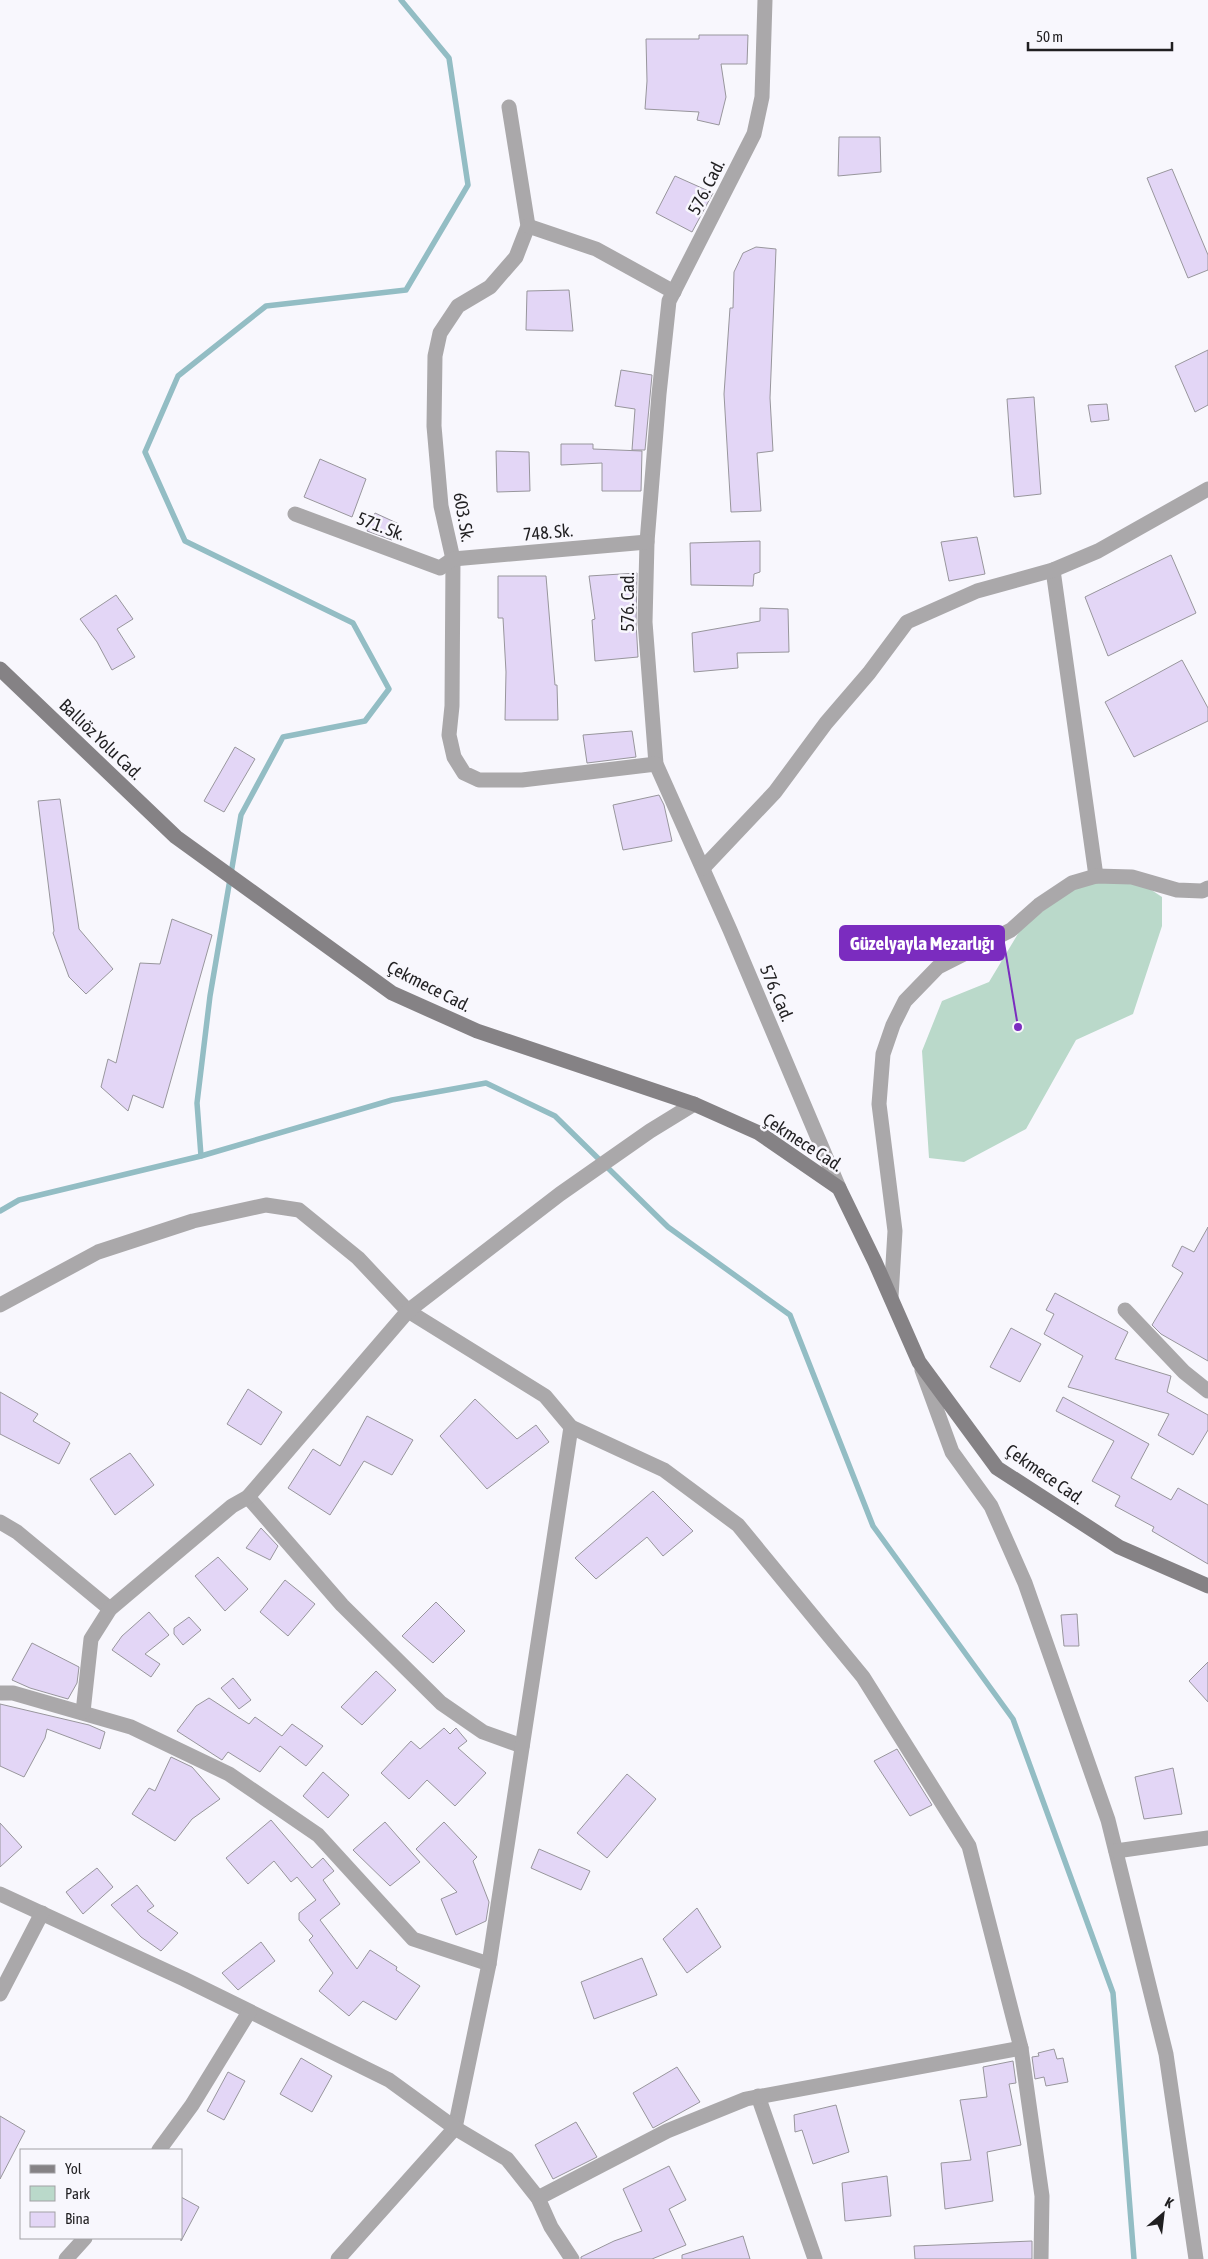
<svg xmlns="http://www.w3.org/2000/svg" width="1208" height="2259" viewBox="0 0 1208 2259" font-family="'Asap Condensed',sans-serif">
	<rect width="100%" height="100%" fill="#f8f7fd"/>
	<path fill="#bad9ca" d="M1089,876L1132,877L1162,897V926L1133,1014L1076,1040L1026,1129L964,1162L929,1158L922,1051L942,1001L989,982L1022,927Z"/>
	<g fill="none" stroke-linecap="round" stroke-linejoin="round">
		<g stroke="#93bdc4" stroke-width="5.5">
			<path d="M201,1156L197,1103L210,996L241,815L283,737L365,721L389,689L353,623L185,541L145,452L178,376L266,306L406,290L468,185L449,58L401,0"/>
			<path d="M0,1211L19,1200L201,1156L392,1100L486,1083L555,1116L668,1227L790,1315L873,1526L1013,1719L1113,1993L1134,2259"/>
		</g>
	</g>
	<g fill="#e3d6f6" stroke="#98969c">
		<path d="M699,35H748L747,64H721L726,97L719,125L697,120L699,112L645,109L647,81L646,39H699Z"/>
		<path d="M839,137H880L881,172L838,176Z"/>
		<path d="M1172,169L1208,255V270L1188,278L1147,178Z"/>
		<path d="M675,176L713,193L692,232L656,213Z"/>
		<path d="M756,247L776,249L770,398L773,451L757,453L761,511L731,512L724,394L730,308H733L734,272L743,253Z"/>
		<path d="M569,290L573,331L526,330L527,291Z"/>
		<path d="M1208,350V405L1195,412L1175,366Z"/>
		<path d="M621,370L652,375L645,450H632L635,409L615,406Z"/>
		<path d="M1034,397L1041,494L1014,497L1007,399Z"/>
		<path d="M1107,404L1109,420L1091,422L1088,405Z"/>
		<path d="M561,444H593V449L642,451L641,491H602V463L561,465Z"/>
		<path d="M496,451L529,452L530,491L497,492Z"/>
		<path d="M320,459L366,479L352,517L304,497Z"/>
		<path d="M375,513L399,524L392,540L367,531Z"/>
		<path d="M977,537L985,574L949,581L941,542Z"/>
		<path d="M760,541V572L754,574L753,586L691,585L690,543Z"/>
		<path d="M1171,555L1196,613L1108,656L1085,597Z"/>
		<path d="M637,573L636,622L638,657L595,661L592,620L595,619L589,576Z"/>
		<path d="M498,576H546L555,685H557L558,720H505L506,672L503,618H498Z"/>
		<path d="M116,595L133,619L117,629L135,657L112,670L97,642L80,619Z"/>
		<path d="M760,608L788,609L789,652L737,653L738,668L694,672L692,633L760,621Z"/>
		<path d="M1182,660L1208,708V721L1134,757L1105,702Z"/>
		<path d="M632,731L636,757L587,763L583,735Z"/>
		<path d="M235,747L255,759L224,812L204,801Z"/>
		<path d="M659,795L664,805L672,841L623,850L613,805Z"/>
		<path d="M60,799L79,929L113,969L86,994L69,977L53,933L54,931L38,801Z"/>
		<path d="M172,919L212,935L163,1108L133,1095L128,1111L101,1087L108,1059L116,1063L140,963L160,964Z"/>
		<path d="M1208,1227V1361L1161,1334L1152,1325L1183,1273L1172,1266L1182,1246L1194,1252Z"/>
		<path d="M1055,1293L1128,1332L1115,1359L1171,1376L1167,1392L1208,1415V1430L1193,1455L1158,1435L1169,1414L1068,1387L1083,1356L1044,1334L1054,1314L1046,1310Z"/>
		<path d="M1011,1328L1041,1344L1020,1382L990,1367Z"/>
		<path d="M248,1389L282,1412L261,1445L227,1424Z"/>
		<path d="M0,1392L38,1414L33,1421L70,1443L59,1464L0,1434Z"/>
		<path d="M1063,1397L1149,1444L1131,1478L1171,1500L1178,1488L1208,1505V1564L1152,1531L1154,1527L1115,1506L1120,1496L1092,1481L1114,1441L1056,1411Z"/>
		<path d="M475,1399L517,1439L536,1425L549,1442L487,1489L440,1436Z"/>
		<path d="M367,1416L413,1440L392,1475L364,1461L330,1515L288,1488L313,1449L340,1466Z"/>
		<path d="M130,1453L154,1485L115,1515L90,1479Z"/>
		<path d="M653,1491L693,1531L663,1556L647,1537L596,1579L575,1558Z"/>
		<path d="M261,1528L278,1546L270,1560L246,1548Z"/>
		<path d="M218,1557L248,1589L225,1611L195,1576Z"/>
		<path d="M285,1580L315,1604L288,1636L260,1612Z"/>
		<path d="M436,1602L465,1631L433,1663L402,1636Z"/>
		<path d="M149,1612L169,1635L145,1654L160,1664L151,1677L112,1650L122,1636Z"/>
		<path d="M1077,1614L1079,1646H1064L1061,1615Z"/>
		<path d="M189,1617L201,1630L183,1645L174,1634V1628Z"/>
		<path d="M32,1643L79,1667L77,1683L68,1699L30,1688L12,1680Z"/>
		<path d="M1208,1662V1702L1189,1681Z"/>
		<path d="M376,1671L396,1690L362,1725L341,1707Z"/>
		<path d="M233,1678L251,1700L239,1709L221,1688Z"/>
		<path d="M209,1698L249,1724L255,1717L282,1736L292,1724L323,1746L306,1766L280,1746L260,1772L228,1752L222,1760L177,1731L196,1706Z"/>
		<path d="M0,1704L89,1725L105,1732L100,1749L47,1729L45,1738L24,1777L0,1766Z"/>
		<path d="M444,1728L450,1734L456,1728L467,1741L458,1748L486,1773L455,1806L427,1780L409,1799L381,1773L411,1741L420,1749Z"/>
		<path d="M897,1749L932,1805L910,1816L874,1761Z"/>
		<path d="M171,1757L192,1767L220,1799L192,1819L175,1841L132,1814L149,1788L155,1791Z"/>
		<path d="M1173,1768L1182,1814L1144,1819L1135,1777Z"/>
		<path d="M323,1772L349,1795L328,1818L303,1796Z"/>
		<path d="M627,1774L656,1799L607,1858L577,1833Z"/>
		<path d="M271,1820L312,1868L323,1858L334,1871L323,1880L340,1904L320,1920L357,1969L370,1950L397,1967L396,1970L420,1986L396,2020L363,2001L349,2016L319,1991L333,1973L309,1940L313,1936L299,1920V1913L316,1900L297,1877L291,1882L274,1861L248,1884L226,1858Z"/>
		<path d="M385,1822L420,1862L390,1886L353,1850Z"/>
		<path d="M444,1822L477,1857L473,1861L489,1902L486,1921L456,1935L441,1899L457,1892L416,1849Z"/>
		<path d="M0,1823L22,1847L0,1867Z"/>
		<path d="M539,1849L590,1871L581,1890L531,1868Z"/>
		<path d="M97,1868L113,1887L83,1914L66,1892Z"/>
		<path d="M137,1885L154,1906L147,1911L178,1933L161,1951L141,1937L111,1905Z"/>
		<path d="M697,1908L721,1947L687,1973L663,1939Z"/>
		<path d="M261,1942L275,1961L238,1990L222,1973Z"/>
		<path d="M642,1958L657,1995L594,2019L581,1982Z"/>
		<path d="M1054,2049L1057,2059L1063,2058L1068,2082L1046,2086L1044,2077L1035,2079L1032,2057L1039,2056L1038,2053Z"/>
		<path d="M301,2058L332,2076L312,2112L280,2094Z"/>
		<path d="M1013,2061L1016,2083L1009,2084L1021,2145L987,2152L993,2201L945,2209L941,2163L971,2160L960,2100L987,2097L983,2067Z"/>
		<path d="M677,2067L700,2102L653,2128L633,2093Z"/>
		<path d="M228,2072L245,2081L224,2120L207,2111Z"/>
		<path d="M836,2105L849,2152L813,2164L802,2130L795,2132L794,2115Z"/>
		<path d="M0,2116L25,2131L0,2179Z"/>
		<path d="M576,2122L597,2157L553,2179L535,2145Z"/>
		<path d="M669,2166L686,2200L669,2209L686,2245L652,2259H581V2257L614,2241L642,2231L623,2189Z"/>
		<path d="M887,2176L891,2216L845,2221L842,2183Z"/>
		<path d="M181,2197L199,2207L181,2241Z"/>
		<path d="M743,2236L750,2259H682V2255Z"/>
		<path d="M1032,2241V2259H915L914,2246Z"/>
	</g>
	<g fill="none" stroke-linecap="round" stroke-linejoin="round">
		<g stroke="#aaa8aa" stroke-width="15">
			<path d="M765,0L762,97L754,134L669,301L659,394L647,542L645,622L656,764L730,930L839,1188"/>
			<path d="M509,107L528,226L516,257L490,287L458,306L440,333L435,356L434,426L441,506L453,559L452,706L449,735L454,757L464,773L479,780H522L656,764"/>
			<path d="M528,226L596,249L674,292"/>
			<path d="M295,514L440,568L453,559L647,542"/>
			<path d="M1053,570L1096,876"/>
			<path d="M703,868L775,792L826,723L869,673L907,622L977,591L1053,570L1098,551L1208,489"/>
			<path d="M891,1297L895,1231L879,1104L883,1054L893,1025L905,1001L938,967L1011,930L1039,905L1072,883L1096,876L1132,877L1177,890L1202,891L1208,888"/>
			<path d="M0,1305L98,1252L193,1221L266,1205L299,1210L358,1258L408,1311L545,1396L571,1427L664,1470L738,1525L863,1677L969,1846L1021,2048L1042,2196L1041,2259"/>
			<path d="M1125,1310L1184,1372L1208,1391"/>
			<path d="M922,1370L952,1452L991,1506L1025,1583L1108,1820L1166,2054L1196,2259"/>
			<path d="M248,1497L342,1605L441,1703L483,1732L522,1746"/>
			<path d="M0,1522L17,1532L110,1609"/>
			<path d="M0,1693H13L131,1727L229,1774L318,1835L413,1939L489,1964L455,2128L338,2259"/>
			<path d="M83,1712L91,1639L110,1609L232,1506L248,1497L408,1311L560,1194L650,1131L694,1104"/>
			<path d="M1116,1851L1208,1838"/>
			<path d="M0,1894L184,1979L389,2080L455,2128L507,2159L538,2198L551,2227L572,2259"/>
			<path d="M489,1964L571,1427"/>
			<path d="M0,1994L42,1913"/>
			<path d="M758,2096L815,2259"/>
			<path d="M159,2150L192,2105L249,2012"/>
			<path d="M538,2198L667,2131L746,2099L1021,2048"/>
			<path d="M66,2259L85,2238"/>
		</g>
		<path stroke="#858285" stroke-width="15" d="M0,669L176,837L392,993L477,1031L694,1104L759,1133L839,1188L875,1262L919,1362L997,1468L1119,1547L1208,1586"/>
	</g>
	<g text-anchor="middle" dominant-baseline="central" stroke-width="5" stroke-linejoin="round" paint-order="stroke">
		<g font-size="18" fill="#201f21" stroke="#f8f7fd">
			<text transform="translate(706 187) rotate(-63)">576. Cad.</text>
			<text transform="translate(464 517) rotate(80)">603. Sk.</text>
			<text transform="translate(381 526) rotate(21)">571. Sk.</text>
			<text transform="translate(548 532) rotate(-5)">748. Sk.</text>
			<text transform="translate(627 602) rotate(-90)">576. Cad.</text>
			<text transform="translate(101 739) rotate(44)">Ballıöz Yolu Cad.</text>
			<text transform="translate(429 986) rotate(27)">Çekmece Cad.</text>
			<text transform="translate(777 993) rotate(67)">576. Cad.</text>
			<text transform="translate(803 1142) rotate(33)">Çekmece Cad.</text>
			<text transform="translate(1045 1474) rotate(35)">Çekmece Cad.</text>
		</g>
	</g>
	<path fill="none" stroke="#7b2cbf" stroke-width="2" d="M1018 1027L1004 943"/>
	<circle fill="#7b2cbf" stroke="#f8f7fd" stroke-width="2" cx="1018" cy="1027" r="5"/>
	<rect fill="#7b2cbf" stroke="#7b2cbf" stroke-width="2" x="840" y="926" width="164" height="34" rx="5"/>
	<g font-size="19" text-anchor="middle" font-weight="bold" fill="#fff">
		<text x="922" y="950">Güzelyayla Mezarlığı</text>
	</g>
	<rect x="20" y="2149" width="162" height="90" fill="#f8f7fd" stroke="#a2a1a5"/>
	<rect x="30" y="2165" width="25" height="8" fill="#858285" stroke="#a2a1a5"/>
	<text x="65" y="2174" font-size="15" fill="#201f21">Yol</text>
	<rect x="30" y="2186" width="25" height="15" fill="#bad9ca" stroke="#a2a1a5"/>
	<text x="65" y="2199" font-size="15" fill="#201f21">Park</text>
	<rect x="30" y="2212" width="25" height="15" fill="#e3d6f6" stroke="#a2a1a5"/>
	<text x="65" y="2224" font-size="15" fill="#201f21">Bina</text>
	<g transform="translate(1163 2214) rotate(28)" stroke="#f8f7fd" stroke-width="4" paint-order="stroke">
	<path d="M0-4L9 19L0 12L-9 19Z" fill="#201f21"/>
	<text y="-8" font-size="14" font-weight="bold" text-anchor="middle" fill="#201f21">K</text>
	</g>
	<path d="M1028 42v8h144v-8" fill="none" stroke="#201f21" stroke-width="2.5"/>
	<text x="1036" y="42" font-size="15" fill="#201f21" stroke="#f8f7fd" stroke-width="4" paint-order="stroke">50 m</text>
</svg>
